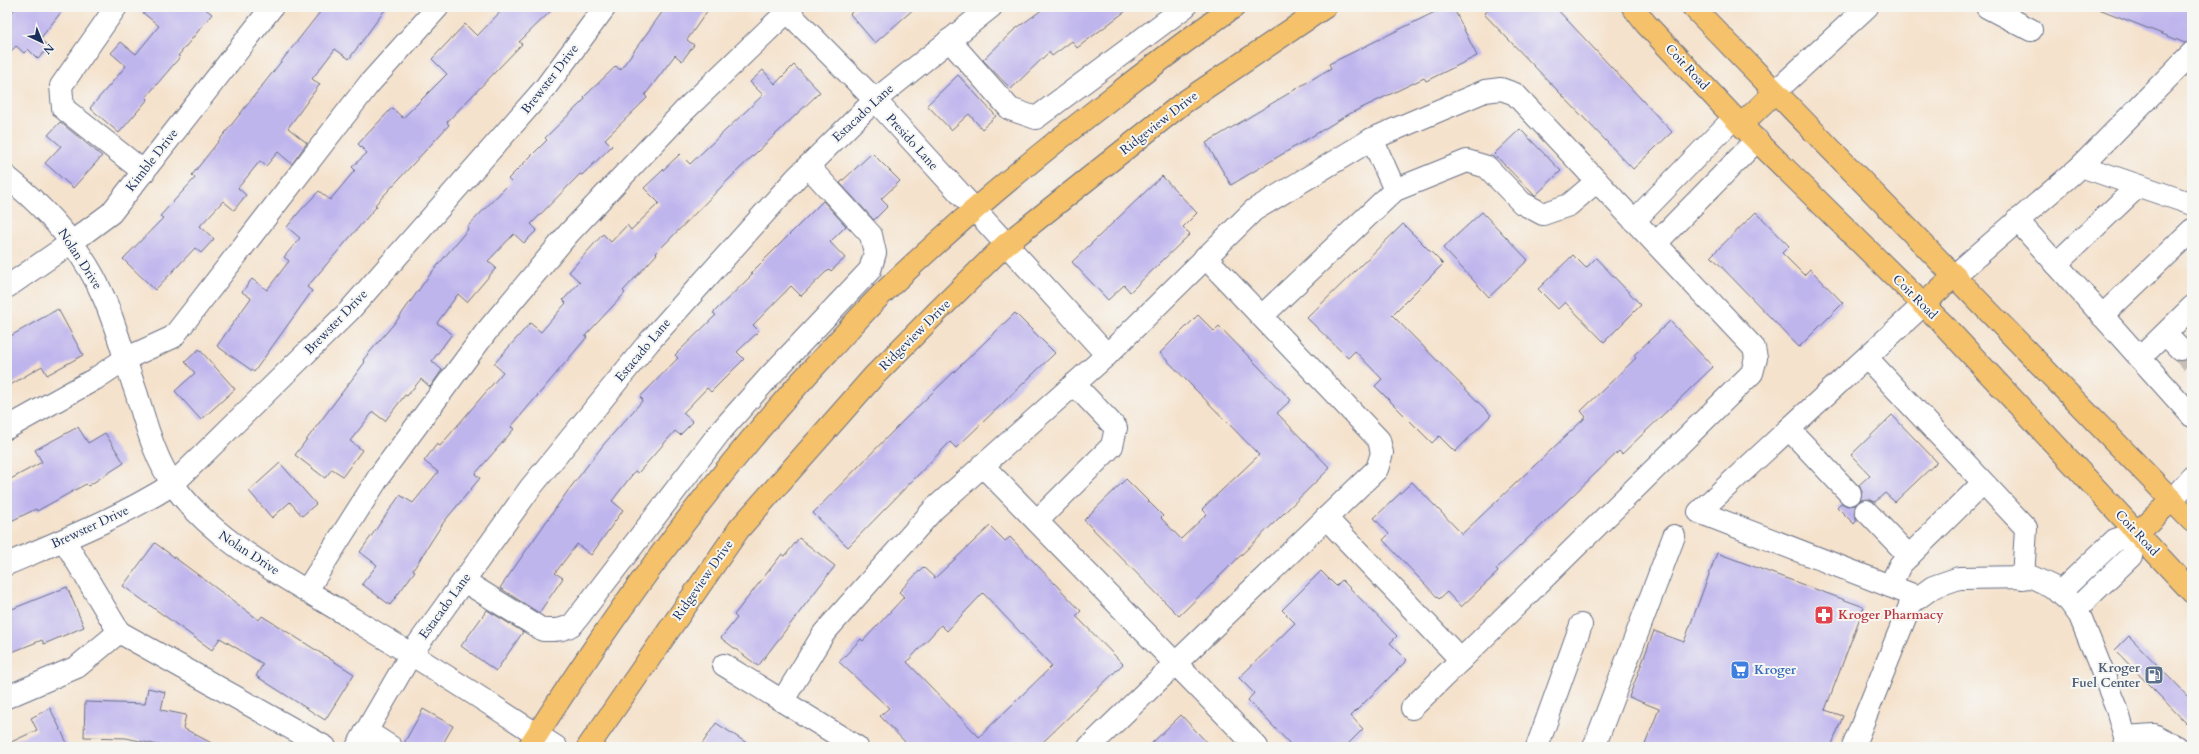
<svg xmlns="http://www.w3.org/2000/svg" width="2199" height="754" viewBox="0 0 2199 754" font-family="Cardo,serif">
	<rect width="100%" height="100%" fill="#f6f6f2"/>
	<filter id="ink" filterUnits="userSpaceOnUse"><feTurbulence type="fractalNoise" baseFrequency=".025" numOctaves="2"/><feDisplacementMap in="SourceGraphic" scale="8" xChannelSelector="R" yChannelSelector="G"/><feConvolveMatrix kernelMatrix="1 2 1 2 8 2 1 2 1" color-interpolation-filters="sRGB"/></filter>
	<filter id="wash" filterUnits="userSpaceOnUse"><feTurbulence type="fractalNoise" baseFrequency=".012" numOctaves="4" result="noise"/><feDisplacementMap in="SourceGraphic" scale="16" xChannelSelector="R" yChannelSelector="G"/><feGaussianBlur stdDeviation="0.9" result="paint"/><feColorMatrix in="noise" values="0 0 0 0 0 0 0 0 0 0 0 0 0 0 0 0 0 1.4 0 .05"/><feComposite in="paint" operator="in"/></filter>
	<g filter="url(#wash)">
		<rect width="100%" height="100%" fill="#f5e2cc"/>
		<g id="blocks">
			<g fill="#bfb5ed" fill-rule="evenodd">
				<path d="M17,7H65L40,39L49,47L38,59L28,49L24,53L16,46L7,56V17Z"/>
				<path d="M136,7H203L212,14L178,56L180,57L146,97L148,99L119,133L90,108L126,66L111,53L121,42L136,54L159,26Z"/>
				<path d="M324,7H387L349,59L335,49L312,79L320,84L288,128L307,143L292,164L278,152L266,166L260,161L238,188L246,195L234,210L223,201L200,226L214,239L201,253L195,248L155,290L123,259L163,218L160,216L195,178L192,175Z"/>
				<path d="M505,7H555L519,42L522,44L447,122L449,125L375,205L377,206L307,287L312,291L254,372L217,346L251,298L242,292L252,279L267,290L289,261L284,257L300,238L287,227L300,211L319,191L330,200L355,170L352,167L367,153L358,144L392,108L403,118L447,74L432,59L465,24L477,36Z"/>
				<path d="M666,7H710L687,40L694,45L682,61L675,55L645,95L647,98L605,139L612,146L582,175L580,174L531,224L537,230L524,243L514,234L488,261L496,268L467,302L458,294L437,323L452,334L432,361L442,370L430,387L421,379L407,396L405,395L385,421L373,412L350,441L362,450L343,476L332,469L325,478L295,455L365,362L363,360L398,319L428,277L468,229L467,227L511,182L508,179L547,140L545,138L585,99L584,97L616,66L620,70Z"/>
				<path d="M857,7H916L875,43L850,14Z"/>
				<path d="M1046,7H1131L1077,48L1072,41L1052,56L1049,52L1011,89L983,60L1014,30Z"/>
				<path d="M1445,7H1453L1477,56L1426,81L1424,78L1349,114L1231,185L1206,143L1331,68L1329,64Z"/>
				<path d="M1491,7H1555L1672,132L1633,169L1484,14Z"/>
				<path d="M2094,7H2192V41L2185,43Z"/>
				<path d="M794,65L820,92L735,173L656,253L657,254L623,291L625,293L585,336L587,337L511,427L514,429L475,474L480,478L443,523L413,570L415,571L390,605L362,584L377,565L360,552L400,495L413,503L438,472L424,461L437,444L440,446L503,372L494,364L530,323L541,332L566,303L563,300L580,282L569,272L603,234L611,242L627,225L631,230L659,203L644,188L680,154L690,164L763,95L750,82L763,70L775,84Z"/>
				<path d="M958,75L996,116L982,129L969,114L951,130L927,105Z"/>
				<path d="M60,122L102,156L73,188L45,163L61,146L48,135Z"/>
				<path d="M1520,129L1561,171L1535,196L1494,154Z"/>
				<path d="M872,153L900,181L881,199L888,206L874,220L840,183Z"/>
				<path d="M1162,176L1197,213L1183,227L1190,234L1130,292L1124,285L1108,300L1072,262Z"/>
				<path d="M823,201L846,226L830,242L845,258L831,271L829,269L801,296L791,286L753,325L759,331L737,352L744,359L711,392L707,388L683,413L693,422L680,435L675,431L638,473L635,471L612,501L623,510L591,555L577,544L555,573L563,578L539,613L500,588L567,492L604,444L643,400L640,397L678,358L675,355L716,315L713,313L753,274L751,273Z"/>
				<path d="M1482,212L1528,260L1489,297L1443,248Z"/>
				<path d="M1756,212L1789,246L1782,253L1804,275L1810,269L1843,303L1799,347L1711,256Z"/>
				<path d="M1403,224L1443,264L1392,315L1491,415L1455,452L1439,436L1432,443L1375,386L1382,379L1355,351L1348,358L1307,318Z"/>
				<path d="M1573,255L1586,268L1596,258L1641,305L1604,342L1565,302L1558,309L1538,289Z"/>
				<path d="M58,309L83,355L47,375L42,366L7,387V338Z"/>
				<path d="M1015,313L1055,353L956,448L950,442L848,547L813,513L903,421Z"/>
				<path d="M1198,315L1214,331L1219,326L1291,400L1277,413L1330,468L1179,616L1084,520L1126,479L1163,516L1161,518L1181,539L1207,514L1202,509L1259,455L1160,353Z"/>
				<path d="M1670,321L1713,367L1622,454L1619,451L1496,569L1498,572L1461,607L1447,592L1439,599L1383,540L1389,534L1374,518L1412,482L1462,534L1586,417L1581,411L1636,358L1634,355Z"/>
				<path d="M199,349L235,389L201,420L175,391L195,373L185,362Z"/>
				<path d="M1892,415L1937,462L1895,502L1885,493L1875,502L1869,499L1860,500L1862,492L1859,485L1870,475L1851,455Z"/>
				<path d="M78,427L88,443L105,433L124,463L88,486L86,484L37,511L36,509L7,523V481L42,462L35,450Z"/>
				<path d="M280,463L316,504L302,516L290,502L272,518L249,491Z"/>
				<path d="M1841,503L1847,506L1856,505L1854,514L1857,520L1854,524L1837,507Z"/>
				<path d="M990,526L1005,541L1010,537L1081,611L1076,616L1123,664L1038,747H910L880,716L889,708L839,662L861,639L863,641L904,597L899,592L923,567L935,578ZM983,593L1052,666L979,737L907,662L941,625L947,631Z"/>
				<path d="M799,538L835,566L758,666L721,638L737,618L734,615L782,554L785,556Z"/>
				<path d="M155,543L259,620L262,616L354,674L325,720L256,676L263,664L220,638L212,650L123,586Z"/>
				<path d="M1717,553L1864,607L1825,710L1843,716L1831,747H1644L1659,709L1629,697L1654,631L1684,642Z"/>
				<path d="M1321,571L1336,586L1342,580L1397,636L1390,643L1407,660L1351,716L1363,729L1345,747H1293L1248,700L1254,693L1239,678L1295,623L1282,610Z"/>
				<path d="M67,587L84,627L44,644L42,640L7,654V611Z"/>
				<path d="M487,610L523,632L496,671L461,646Z"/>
				<path d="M2129,636L2192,701V729L2115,650Z"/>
				<path d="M148,688L165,692L161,710L186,715L183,728L219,747H167L126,738L84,737L85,702L145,704Z"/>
				<path d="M50,708L69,747H7V744L37,730L31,718Z"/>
				<path d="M423,709L453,726L441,747H403V745Z"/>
				<path d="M1181,715L1211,747H1148Z"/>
				<path d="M716,723L753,747H700Z"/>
			</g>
		</g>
	</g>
	<g filter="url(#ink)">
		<use href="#blocks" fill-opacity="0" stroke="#676e84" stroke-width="1"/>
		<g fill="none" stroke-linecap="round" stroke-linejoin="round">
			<path stroke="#c9beb6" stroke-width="22" stroke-dasharray="22 11" stroke-linecap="butt" d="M2180,349L2192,362"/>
			<defs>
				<g id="minor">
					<path d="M116,7L61,86L63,108L144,172"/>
					<path d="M783,7L875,100L1107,355"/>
					<path d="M1987,7L2031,30"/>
					<path d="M949,40L1010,109L1036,118L1185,7"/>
					<path d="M1774,93L1867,7"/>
					<path d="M1372,139L1395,190"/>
					<path d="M2081,166L2192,53"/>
					<path d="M7,177C48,210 83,249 104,298C117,328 125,361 136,392C146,424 155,460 175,487C217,545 293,581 353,619C422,660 489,703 556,747"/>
					<path d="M2017,220L2140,358"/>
					<path d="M1634,221L1734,118"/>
					<path d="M1656,243L1757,140"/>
					<path d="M2056,264L2138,186"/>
					<path d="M1955,275L2081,166L2192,204"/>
					<path d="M7,287L72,242L111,213L272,7"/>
					<path d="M2192,307L2140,358L2192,416"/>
					<path d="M1262,316L1395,190L1467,161L1487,167L1522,203L1543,214L1569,205L1597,181"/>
					<path d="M2102,316L2192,230"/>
					<path d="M2165,334L2180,349"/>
					<path d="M1867,358L2026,528L2023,578"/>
					<path d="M7,428L95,379L125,359L173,337L369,84L438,7"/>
					<path d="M1789,429L1850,494"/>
					<path d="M982,465L1257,747"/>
					<path d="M2172,500L2192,477"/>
					<path d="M1866,511L1909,556"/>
					<path d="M1326,518L1461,660"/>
					<path d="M1037,521L1112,446L1116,428L1074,384"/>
					<path d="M7,564C63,540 121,517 173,484L349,311L545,88L605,7"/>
					<path d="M464,581L543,630C554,630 563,631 573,624L720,432L769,377L870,270L875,253L871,235L808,166"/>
					<path d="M1890,586L1900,565L1983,483"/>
					<path d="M307,590L380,475L486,332L569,233L685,110L792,7"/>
					<path d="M2059,593L2115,540L2137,533"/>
					<path d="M1918,597L1699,512L1923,305"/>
					<path d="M2076,609L2131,556L2137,533"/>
					<path d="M119,632L325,747"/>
					<path d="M724,665L857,747"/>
					<path d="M7,697L77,667L119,632L64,540"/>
					<path d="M783,700L824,633L934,509L1107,355L1254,210L1372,139L1485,91L1501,89L1515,94L1754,348L1756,358L1752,373L1412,708"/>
					<path d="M366,731L391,747"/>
					<path d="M2125,737L2154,735L2177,747"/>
					<path d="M357,747L411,654L531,487L649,342L796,178L875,100L991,7"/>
					<path d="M1089,747L1377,469L1382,453L1379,440L1205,257"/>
					<path d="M1537,747L1581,625"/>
					<path d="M1594,747L1674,536"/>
					<path d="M1853,747L1911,603L1933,587L1959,578L2032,577L2051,586L2069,601L2080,616L2116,706L2128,747"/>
				</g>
				<g id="major">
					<path d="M1633,7L1646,24L1741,125L1942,323L2192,592"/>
					<path d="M1693,7L2192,521"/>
					<path d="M1741,125L1774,93"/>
					<path d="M1923,305L1955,275"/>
					<path d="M2137,533L2172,500"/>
					<path d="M529,747C618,607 715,473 828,352C847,332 865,310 885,291C956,223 1031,160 1109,100C1150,68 1191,36 1234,7"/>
					<path d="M588,747L739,529L873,377L937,312L1005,245L1183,103L1325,7"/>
				</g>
			</defs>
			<use href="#minor" stroke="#676e84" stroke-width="24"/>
			<use href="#major" stroke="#676e84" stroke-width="24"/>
			<use href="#minor" stroke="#fff" stroke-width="22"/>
			<use href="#major" stroke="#f5c16b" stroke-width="22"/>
		</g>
	</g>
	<defs>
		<symbol id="pharmacy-square" viewBox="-11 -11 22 22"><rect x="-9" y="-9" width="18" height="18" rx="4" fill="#e0444e" stroke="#f6f6f2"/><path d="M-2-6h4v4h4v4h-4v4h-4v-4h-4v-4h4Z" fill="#fff"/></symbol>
		<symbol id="supermarket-square" viewBox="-11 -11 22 22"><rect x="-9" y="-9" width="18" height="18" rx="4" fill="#3f7fe0" stroke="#f6f6f2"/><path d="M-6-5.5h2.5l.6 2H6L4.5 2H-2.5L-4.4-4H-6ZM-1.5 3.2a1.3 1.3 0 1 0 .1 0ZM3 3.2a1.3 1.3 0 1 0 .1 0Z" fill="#fff"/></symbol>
		<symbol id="fuel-square" viewBox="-11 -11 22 22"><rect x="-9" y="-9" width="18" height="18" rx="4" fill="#5c6f8a" stroke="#f6f6f2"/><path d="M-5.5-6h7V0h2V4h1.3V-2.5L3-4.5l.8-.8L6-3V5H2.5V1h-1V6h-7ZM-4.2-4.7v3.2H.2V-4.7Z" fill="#fff"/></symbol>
	</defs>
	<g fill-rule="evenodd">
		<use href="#pharmacy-square" x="1813" y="604" width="22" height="22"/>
		<use href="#supermarket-square" x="1729" y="659" width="22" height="22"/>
		<use href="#fuel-square" x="2143" y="664" width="22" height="22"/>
	</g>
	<g text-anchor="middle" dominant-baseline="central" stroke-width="4" stroke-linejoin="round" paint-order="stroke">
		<g font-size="13" fill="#1b2f5e" stroke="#f6f6f2">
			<text transform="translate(1687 67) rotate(47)">Coit Road</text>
			<text transform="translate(550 79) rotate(-52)">Brewster Drive</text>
			<text transform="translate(863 113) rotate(-43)">Estacado Lane</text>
			<text transform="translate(1159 123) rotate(-38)">Ridgeview Drive</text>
			<text transform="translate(912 142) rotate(48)">Presido Lane</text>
			<text transform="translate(152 160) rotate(-52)">Kimble Drive</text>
			<text transform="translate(80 259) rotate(57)">Nolan Drive</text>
			<text transform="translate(1915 297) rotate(45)">Coit Road</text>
			<text transform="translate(336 322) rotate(-46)">Brewster Drive</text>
			<text transform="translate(915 335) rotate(-45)">Ridgeview Drive</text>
			<text transform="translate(643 350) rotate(-50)">Estacado Lane</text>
			<text transform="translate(90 527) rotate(-25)">Brewster Drive</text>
			<text transform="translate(2137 533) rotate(47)">Coit Road</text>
			<text transform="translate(249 553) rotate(33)">Nolan Drive</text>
			<text transform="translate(703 580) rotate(-55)">Ridgeview Drive</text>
			<text transform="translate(445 606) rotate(-54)">Estacado Lane</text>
		</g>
		<g font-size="13" font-weight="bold" fill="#be3a42" stroke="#f6f6f2" text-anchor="start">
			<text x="1838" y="615">Kroger Pharmacy</text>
		</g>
		<g font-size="13" font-weight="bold" fill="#4e5e75" stroke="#f6f6f2" text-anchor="end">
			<text x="2140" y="668">Kroger<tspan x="2140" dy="15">Fuel Center</tspan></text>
		</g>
		<g font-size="13" font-weight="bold" fill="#366cbe" stroke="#f6f6f2" text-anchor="start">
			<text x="1754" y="670">Kroger</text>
		</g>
	</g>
	<rect width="2199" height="754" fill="none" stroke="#f6f6f2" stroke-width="24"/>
	<g transform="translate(42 42) rotate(136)" stroke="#f6f6f2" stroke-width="3" paint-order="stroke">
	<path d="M0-3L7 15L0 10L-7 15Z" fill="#1b2f5e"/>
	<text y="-6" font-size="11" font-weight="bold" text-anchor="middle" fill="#1b2f5e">N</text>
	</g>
</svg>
